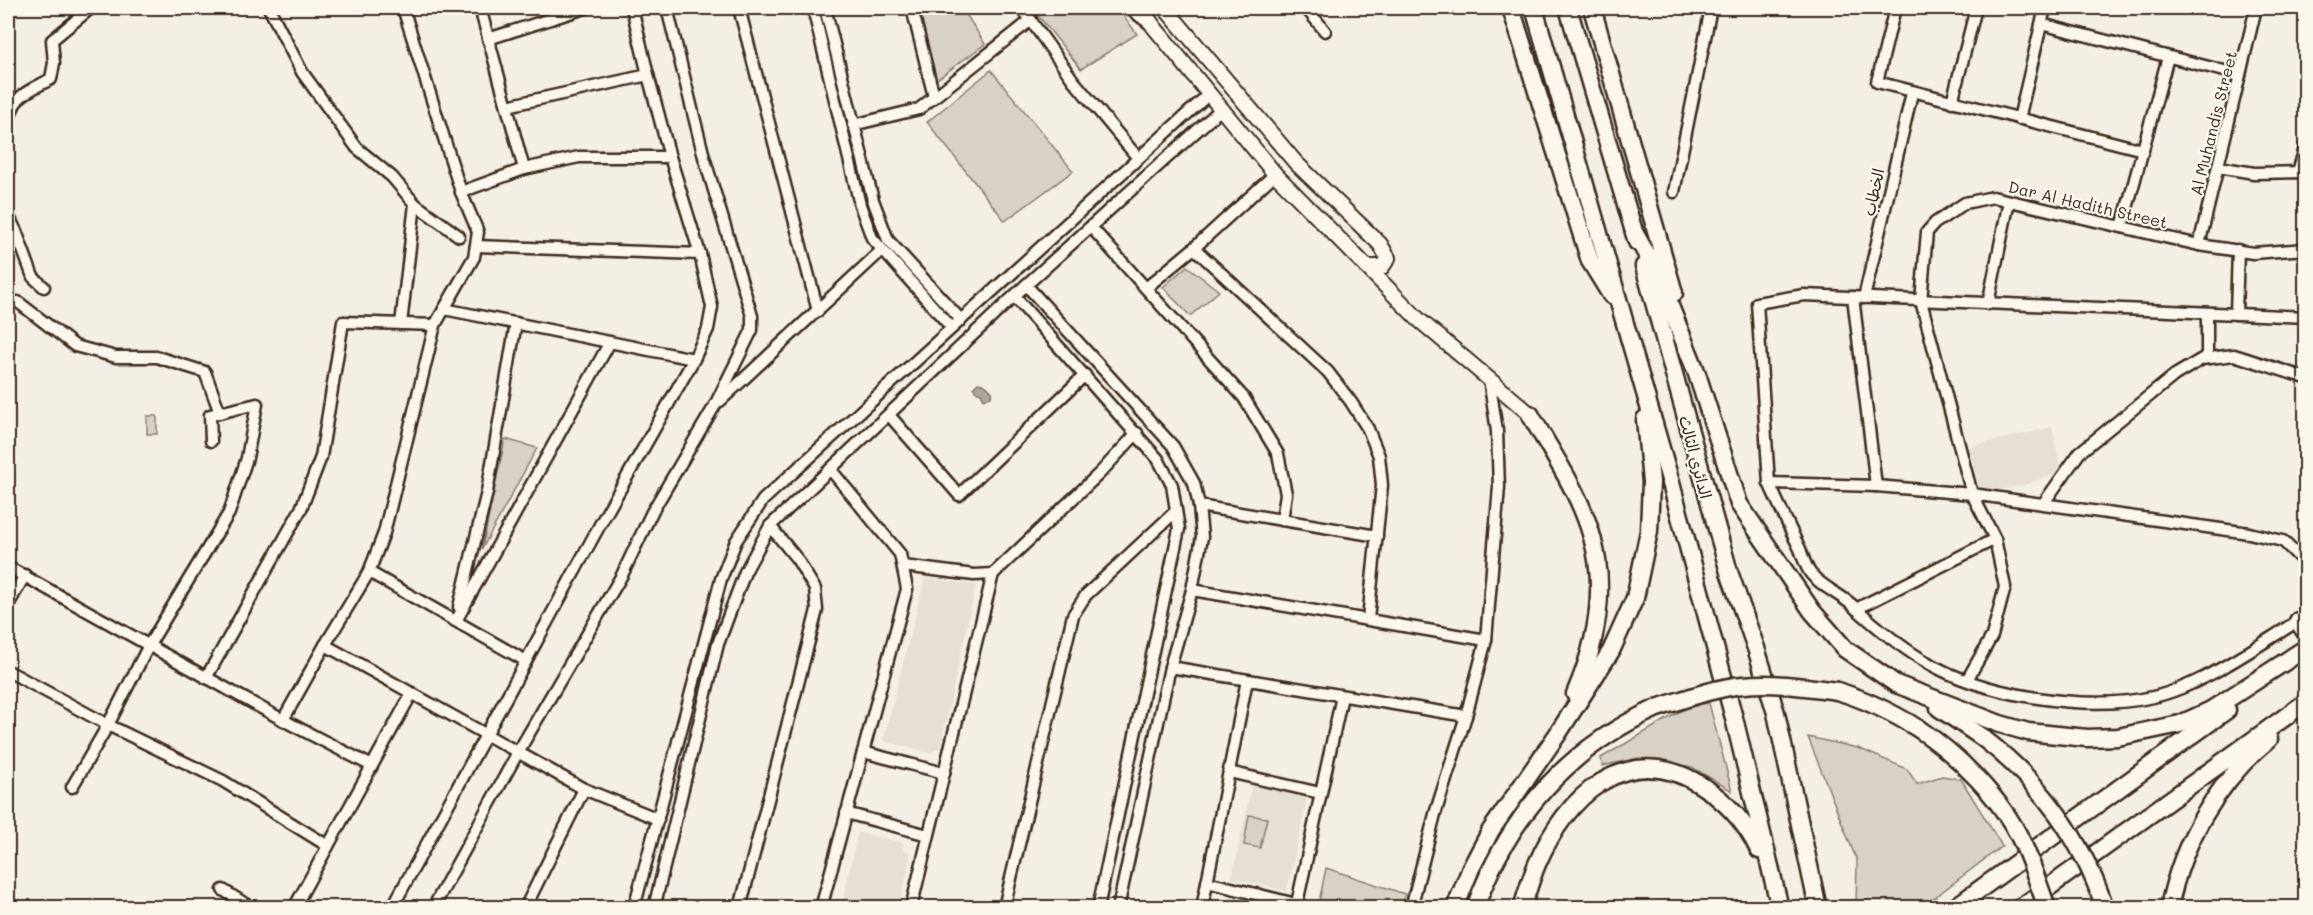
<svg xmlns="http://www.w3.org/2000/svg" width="2313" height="915" viewBox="0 0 2313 915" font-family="Mali,'Playpen Sans Arabic',sans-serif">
	<rect width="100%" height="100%" fill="#f3efe4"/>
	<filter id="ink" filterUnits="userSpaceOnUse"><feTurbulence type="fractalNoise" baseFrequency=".0167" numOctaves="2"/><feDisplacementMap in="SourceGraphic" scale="12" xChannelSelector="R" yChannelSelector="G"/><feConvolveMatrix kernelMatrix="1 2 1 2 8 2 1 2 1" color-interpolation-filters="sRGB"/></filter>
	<g filter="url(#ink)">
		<g fill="#e5dfd4">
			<path d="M2052,427L2061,472L2021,486L1981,493L1969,447Z"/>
			<path d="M925,578L976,585L940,748L930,753L883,741Z"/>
			<path d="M1252,784L1307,797L1287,891L1232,878Z"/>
			<path d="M858,832L903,843L902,850L911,853L899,907H842Z"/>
		</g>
		<g fill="#d8d1c6" stroke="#8a7e72" stroke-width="1.5">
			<path d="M933,8H962L985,44L936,80L920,17Z"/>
			<path d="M1032,8H1118L1137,34L1081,69Z"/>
			<path d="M991,70L1073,171L1005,221L927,122Z"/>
			<path d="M1187,266L1219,291L1190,316L1163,287Z"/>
			<rect x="147" y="416" width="10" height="18"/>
			<path d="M505,439L537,448L482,549Z"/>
			<path d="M1709,703L1732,791L1692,767L1638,758L1602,766L1601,758L1691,705Z"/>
			<path d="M1808,737L1858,748L1907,769L1917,784L1942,776L1961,779L2002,846L1922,907H1856L1857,861Z"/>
			<path d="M1249,815L1267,818L1260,848L1244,845Z"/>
			<path d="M1326,868L1405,894L1403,907H1318Z"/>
		</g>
		<path fill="#afa69a" stroke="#817468" stroke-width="1.5" d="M978,383C985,384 987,386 992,392L991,397L984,399L981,393L975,391L974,387Z"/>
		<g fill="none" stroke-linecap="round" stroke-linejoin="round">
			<defs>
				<g id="minor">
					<path d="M269,8L302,72L357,148L392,177L415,204L401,324"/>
					<path d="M480,8L524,169"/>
					<path d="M739,8L818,311"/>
					<path d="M813,8L860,205L872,238L951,327"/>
					<path d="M825,8L873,200L888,240L961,320"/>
					<path d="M912,8L934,97"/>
					<path d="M1022,8L1073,80L1138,158"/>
					<path d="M1129,8L1150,24"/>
					<path d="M1306,8L1325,31"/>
					<path d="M1895,8L1877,82L2143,150"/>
					<path d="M2041,24L2240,75"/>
					<path d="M488,39L585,8"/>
					<path d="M1952,102L1976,8"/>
					<path d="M507,106L648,75"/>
					<path d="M2019,119L2045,8"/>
					<path d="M853,125L919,109L1031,20"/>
					<path d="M8,127C12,95 25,93 51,79L54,63L52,40L91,8"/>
					<path d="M2218,167L2254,173L2306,172"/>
					<path d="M2298,172L2306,145"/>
					<path d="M461,192L524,169L579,157H670"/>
					<path d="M1674,192L1711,8"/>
					<path d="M415,204L459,236"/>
					<path d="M8,215L16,231L33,277L44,287"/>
					<path d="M1091,227L1244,398L1278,454L1286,494L1282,520"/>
					<path d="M2122,227L2168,57"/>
					<path d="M2199,245L2256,8"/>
					<path d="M476,246L700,254"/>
					<path d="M1194,248L1328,372L1351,402L1368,429L1379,456L1382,485L1368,619"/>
					<path d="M1026,285L1173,446L1194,483L1199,506L1202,537L1192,590L1170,667L1118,908"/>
					<path d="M1146,288L1194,248L1275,174"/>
					<path d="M1014,296L1158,459L1172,485L1179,529L1098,908"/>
					<path d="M1853,297L1876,486"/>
					<path d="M1864,298L1912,93"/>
					<path d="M18,302L75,346L116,357H157L205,372L220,413"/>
					<path d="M1988,304L2009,201"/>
					<path d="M444,309L694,359"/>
					<path d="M2207,313V358"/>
					<path d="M2236,314L2238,250"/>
					<path d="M2306,317L1804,295L1757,303L1769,483L1876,486L1972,494L2249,533L2283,541L2306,564"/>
					<path d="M720,401L882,250"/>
					<path d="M889,415L959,495L1085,375"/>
					<path d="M1769,483C1779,505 1789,527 1800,549C1803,557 1806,568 1811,574C1821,586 1839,594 1851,604C1874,625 1896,644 1923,660C1982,696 2086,712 2153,697C2203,686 2261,643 2306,616"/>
					<path d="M2043,504L2080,452L2175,375L2202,359L2234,355L2306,378"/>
					<path d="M1199,506L1377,536"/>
					<path d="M903,566L974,575L993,574"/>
					<path d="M8,567L283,720L325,645L369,572L384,533L435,325L474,257L478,232L461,192L403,8"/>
					<path d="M369,572L526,661"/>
					<path d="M1192,590L1486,640"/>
					<path d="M8,605L25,575"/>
					<path d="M459,607L487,492L516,323"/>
					<path d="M1856,609L1995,539"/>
					<path d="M456,621L610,342"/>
					<path d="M325,645L584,789L658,819"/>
					<path d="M1170,667L1466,716"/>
					<path d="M8,671L108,725L223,781L328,846"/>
					<path d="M206,678L301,509L321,457L343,322L435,325"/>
					<path d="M1967,680L1992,636L2005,587L1995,539L1972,494L1921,301L1927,232L1935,223L1965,203L1993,197L2199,245L2253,253L2306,249"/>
					<path d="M283,720L372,766"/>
					<path d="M863,752L944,773L911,908"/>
					<path d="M1229,772L1320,793"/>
					<path d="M944,773L993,574L1100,473L1137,433"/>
					<path d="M72,787L108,725L149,645L229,513L247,458L257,404L210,415L211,441"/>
					<path d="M846,813L928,835"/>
					<path d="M1207,882L1296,904"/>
					<path d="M223,890L252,908"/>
					<path d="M294,908L412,693"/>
					<path d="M392,908L602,521L694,359L708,329L712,307L700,254L670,157L648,75L632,8"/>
					<path d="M433,908L518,752L622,575L652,512L714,407L752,330V316L704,157L667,8"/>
					<path d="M525,908L584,789"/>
					<path d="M634,908L721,579L736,541L763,500L1209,94"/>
					<path d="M654,908L718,644L745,572L770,526L1026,285L1221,109"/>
					<path d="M740,908L817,610L815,589L797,559L770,526"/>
					<path d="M821,908L907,589L900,554L831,470"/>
					<path d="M1004,908L1073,615L1086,595L1176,511"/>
					<path d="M1202,908L1247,680"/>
					<path d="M1296,908L1342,696"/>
					<path d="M1411,908L1435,814L1466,716L1486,640L1499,487L1497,431L1489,379"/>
				</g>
				<g id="major">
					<path d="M1141,8L1154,27L1275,174L1418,319L1530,414"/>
					<path d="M1165,8L1296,163L1380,244L1388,258L1382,267H1367"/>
				</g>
				<g id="highway">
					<path d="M1511,8L1590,261L1611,295"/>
					<path d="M1534,8L1671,483L1734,718L1780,908"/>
					<path d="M1568,8L1637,242"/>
					<path d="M1592,8L1674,293"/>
					<path d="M1634,232L1656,271L1696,371L1739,504L1812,611L1845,649L1896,684L2000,724L2028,732L2087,738L2118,737L2180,724L2211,710L2306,648"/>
					<path d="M1644,266L1729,572L1756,648L1776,713L1818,908"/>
					<path d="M1530,414C1552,453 1580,493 1592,537C1607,589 1596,645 1575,694"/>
					<path d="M2298,621L2306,633"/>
					<path d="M1837,691C1868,700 1893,713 1919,729"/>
					<path d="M1939,708L1983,738"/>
					<path d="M1455,908L1471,868L1491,830L1557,735L1611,651L1635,598L1649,531L1651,482L1645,419"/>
					<path d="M1475,908C1508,817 1568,748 1657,708"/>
					<path d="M1522,908C1527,893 1531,878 1537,864C1565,798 1626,739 1699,784C1725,800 1746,823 1759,850"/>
					<path d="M1954,908L2227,710"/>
					<path d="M2020,908L2306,702"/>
					<path d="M2169,908C2182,842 2217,782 2269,739"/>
				</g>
			</defs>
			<use href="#minor" stroke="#3b2a1e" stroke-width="15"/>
			<use href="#major" stroke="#3b2a1e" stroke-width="18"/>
			<use href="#highway" stroke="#3b2a1e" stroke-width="21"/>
			<use href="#minor" stroke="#fbf7ec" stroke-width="10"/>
			<use href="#major" stroke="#fbf7ec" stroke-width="14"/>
			<use href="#highway" stroke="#fbf7ec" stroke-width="16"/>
			<defs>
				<g id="highway-bridge">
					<path d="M1657,708C1685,699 1714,688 1743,685C1775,682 1806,687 1837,691"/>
					<path d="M1919,729C1958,755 2002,799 2022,842C2032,863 2039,886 2047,908"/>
					<path d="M1983,738C2042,784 2081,837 2105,908"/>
				</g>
			</defs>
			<use href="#highway-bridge" stroke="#3b2a1e" stroke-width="21" stroke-linecap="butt"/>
			<use href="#highway-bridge" stroke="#fbf7ec" stroke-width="16"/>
		</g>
	</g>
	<g text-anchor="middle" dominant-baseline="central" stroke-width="4.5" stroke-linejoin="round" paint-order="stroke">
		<g font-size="16" fill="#3b2a1e" stroke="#fbf7ec">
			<text transform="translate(2213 123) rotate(-76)">Al Muhandis Street</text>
			<text transform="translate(1873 192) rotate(-77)">الخطاب</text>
			<text transform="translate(2088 204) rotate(13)">Dar Al Hadith Street</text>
			<text transform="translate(1696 457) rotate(75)">الدائري الثالث</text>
		</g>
	</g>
	<rect width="2313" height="915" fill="none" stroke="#fbf7ec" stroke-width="30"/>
	<rect x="15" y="15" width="2283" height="885" fill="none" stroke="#3b2a1e" stroke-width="2" filter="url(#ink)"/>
</svg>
